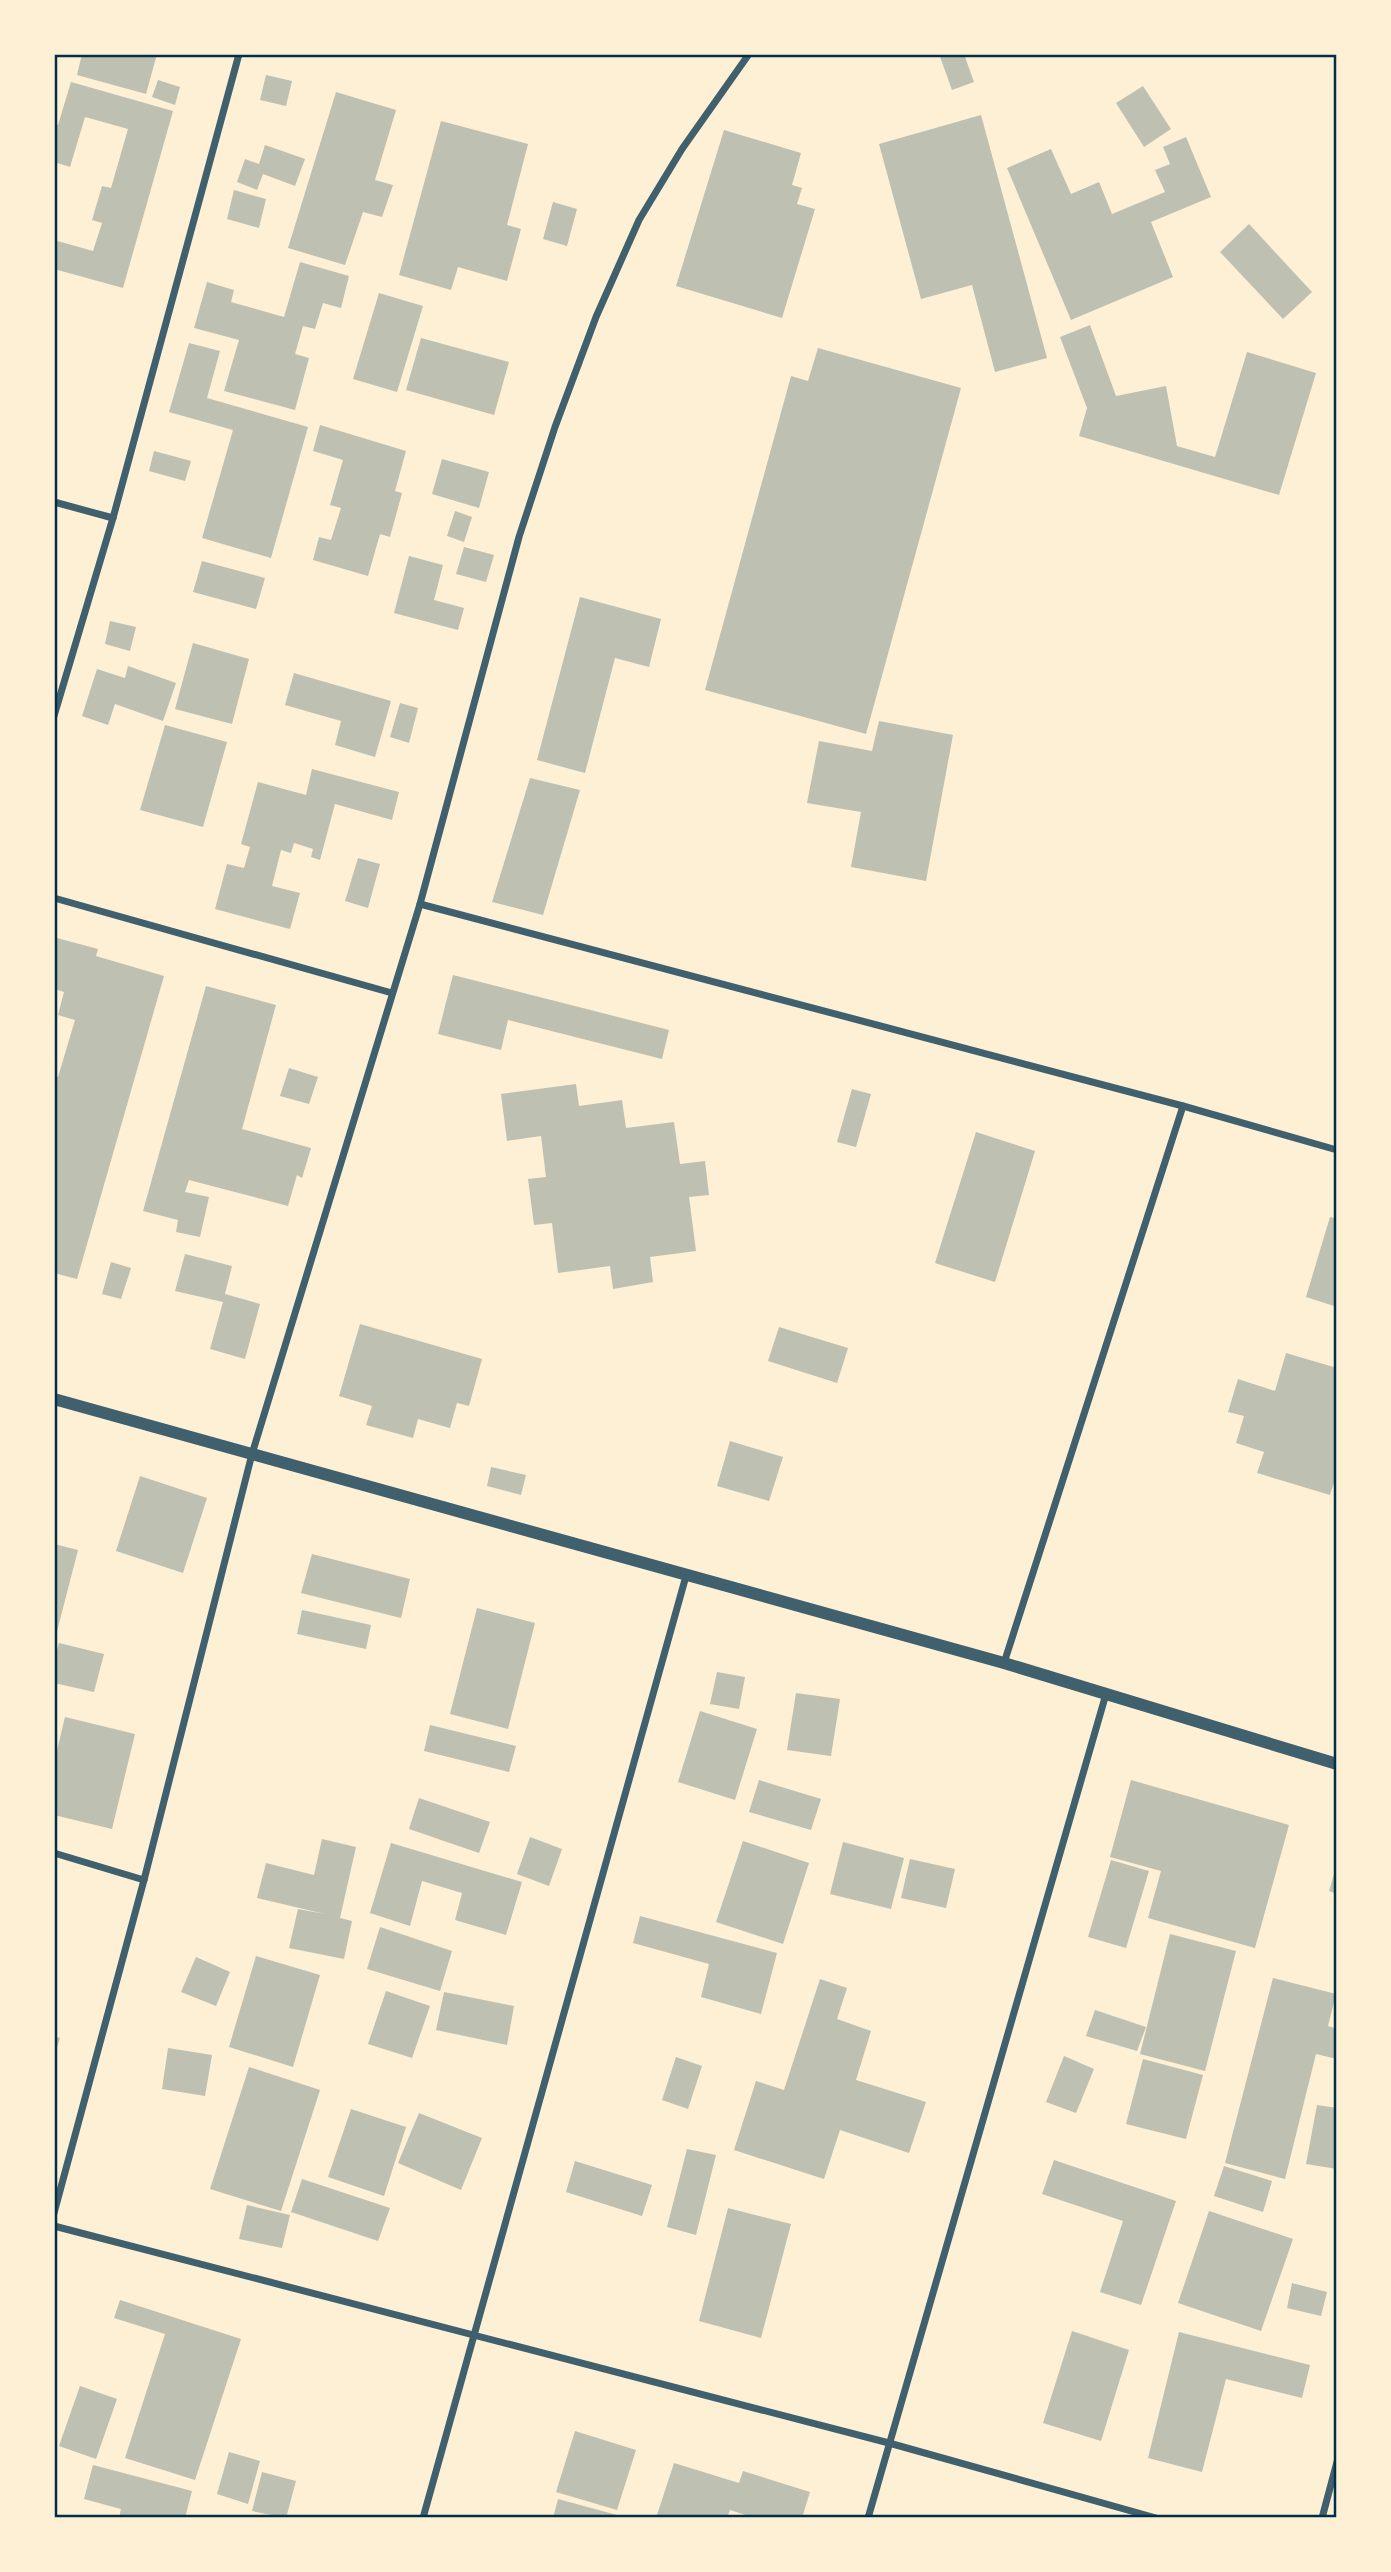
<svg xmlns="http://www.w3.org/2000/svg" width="1391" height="2572" viewBox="0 0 1391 2572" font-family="Lato,sans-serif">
	<rect width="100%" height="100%" fill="#fdf0d5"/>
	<g fill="#bec0b2">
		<path d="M82,54H157L146,94L77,75Z"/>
		<path d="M939,54H964L974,82L952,90Z"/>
		<path d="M266,75L292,81L286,106L260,100Z"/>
		<path d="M158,80L180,87L175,105L152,97Z"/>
		<path d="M71,82L173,111L123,288L54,269V240L93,251L102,223L92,220L102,186L111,188L128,129L85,117L70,167L54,162V124L58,125Z"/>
		<path d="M1143,86L1171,129L1144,147L1116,103Z"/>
		<path d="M336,92L396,110L375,180L393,185L382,217L363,212L345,265L288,248Z"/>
		<path d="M981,115L1047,358L995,372L972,285L921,299L879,144Z"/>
		<path d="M441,121L528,144L507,225L521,229L507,281L458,267L451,290L399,275Z"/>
		<path d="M724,130L801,153L792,185L802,188L797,204L815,209L782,318L676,286Z"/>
		<path d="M1186,137L1211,197L1151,222L1173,277L1071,320L1007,168L1051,149L1071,194L1099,182L1112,214L1165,192L1155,170L1170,164L1163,147Z"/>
		<path d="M265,145L305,159L295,186L263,174L257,190L237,182L245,159L259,164Z"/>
		<path d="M234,190L266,199L259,228L227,219Z"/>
		<path d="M553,202L577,209L567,246L543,239Z"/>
		<path d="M1249,224L1312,292L1283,319L1220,252Z"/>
		<path d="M300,262L349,276L341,308L323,303L315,329L303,326L295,354L309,358L295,410L224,391L239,340L194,328L207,282L234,290L231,302L284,317Z"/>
		<path d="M379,293L423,306L397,392L353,379Z"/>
		<path d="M1090,325L1116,396L1166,386L1177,446L1215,457L1247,352L1316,373L1279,495L1079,436L1087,408L1060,337Z"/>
		<path d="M421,338L509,362L494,415L406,390Z"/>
		<path d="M189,343L220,351L207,398L308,427L271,558L202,538L233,430L169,412Z"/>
		<path d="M818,348L961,388L866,734L705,690L791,376L808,381Z"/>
		<path d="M320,425L406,451L395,491L402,493L390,537L380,534L368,576L313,560L319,537L331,540L341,508L330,505L343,460L313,451Z"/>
		<path d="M154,451L191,461L185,481L149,471Z"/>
		<path d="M442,459L489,472L479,508L432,494Z"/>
		<path d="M455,511L472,517L464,542L447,536Z"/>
		<path d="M464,547L494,555L486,582L456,574Z"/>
		<path d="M409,556L443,565L434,600L464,608L458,630L394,613Z"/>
		<path d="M202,561L265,578L256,609L193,592Z"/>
		<path d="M580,597L661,619L649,667L615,658L585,773L537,760Z"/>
		<path d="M110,621L136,627L130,651L105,644Z"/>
		<path d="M193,643L249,659L232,724L175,709Z"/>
		<path d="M128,666L176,683L163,721L115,704L108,725L82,716L97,669L125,678Z"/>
		<path d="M294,673L391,701L375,757L335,745L341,721L285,705Z"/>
		<path d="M400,703L418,708L409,743L390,737Z"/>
		<path d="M879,721L953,735L926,881L851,867L861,812L807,803L819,741L872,751Z"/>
		<path d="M165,725L227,742L203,827L140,810Z"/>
		<path d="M312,769L399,792L392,820L335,804L320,860L311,857L313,849L294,843L291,853L281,850L272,886L300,893L290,929L215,909L227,864L244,868L250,847L241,844L258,782L306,795Z"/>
		<path d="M530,778L580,790L543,915L492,902Z"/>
		<path d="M358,858L380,864L368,908L345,901Z"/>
		<path d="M57,938L98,949L96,956L164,976L77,1279L54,1273V1076L58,1077L75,1020L58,1015L64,992L54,989V943Z"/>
		<path d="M453,975L669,1030L662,1059L508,1020L501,1050L438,1034Z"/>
		<path d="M206,986L276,1005L242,1129L311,1148L302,1178L297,1175L288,1206L189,1180L185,1192L209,1197L200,1237L176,1232L178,1220L143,1211Z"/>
		<path d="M289,1068L318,1077L309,1104L280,1096Z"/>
		<path d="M576,1084L579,1106L622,1100L626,1128L674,1122L680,1164L705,1161L709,1195L689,1197L696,1251L650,1257L653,1282L613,1289L610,1266L558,1273L552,1223L534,1225L528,1179L546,1177L541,1136L507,1141L501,1094Z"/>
		<path d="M852,1089L871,1094L856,1147L837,1142Z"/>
		<path d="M976,1132L1035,1151L995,1282L935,1263Z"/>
		<path d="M1330,1217L1337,1219V1307L1306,1297Z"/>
		<path d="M185,1254L232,1266L225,1294L260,1304L245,1359L210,1349L223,1302L175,1291Z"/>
		<path d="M111,1262L131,1268L121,1299L102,1294Z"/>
		<path d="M360,1324L482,1359L469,1406L457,1403L450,1428L418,1419L413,1438L366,1425L372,1406L339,1396Z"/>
		<path d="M779,1327L848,1348L837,1383L768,1361Z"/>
		<path d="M1286,1353L1337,1368V1473L1330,1495L1257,1473L1264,1452L1236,1443L1244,1416L1228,1412L1238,1379L1275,1391Z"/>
		<path d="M730,1441L783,1457L769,1501L717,1486Z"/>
		<path d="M491,1467L526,1475L521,1495L487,1486Z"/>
		<path d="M140,1476L207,1498L183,1573L116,1551Z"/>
		<path d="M54,1544L78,1550L55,1639L54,1638Z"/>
		<path d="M312,1554L410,1579L401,1618L301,1593Z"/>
		<path d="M477,1608L535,1623L508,1729L450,1714Z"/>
		<path d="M302,1610L371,1625L366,1649L297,1634Z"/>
		<path d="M59,1643L104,1654L94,1692L54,1683V1660Z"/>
		<path d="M717,1672L745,1677L739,1709L710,1704Z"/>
		<path d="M796,1693L840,1699L831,1756L787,1750Z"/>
		<path d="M700,1711L757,1729L735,1800L678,1782Z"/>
		<path d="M65,1717L135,1734L112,1829L54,1815V1763Z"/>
		<path d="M430,1725L516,1746L509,1772L424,1751Z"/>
		<path d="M759,1780L821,1799L811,1830L749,1812Z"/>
		<path d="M1131,1780L1289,1825L1255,1948L1148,1918L1161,1871L1110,1857Z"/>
		<path d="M419,1798L490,1822L479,1853L409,1829Z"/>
		<path d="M530,1837L562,1849L549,1886L517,1874Z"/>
		<path d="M322,1839L356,1847L340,1918L352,1921L344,1959L289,1948L298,1909L325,1914L257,1898L266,1863L314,1875Z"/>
		<path d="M743,1841L809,1863L783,1944L716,1922Z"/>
		<path d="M843,1842L904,1858L891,1909L830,1894Z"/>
		<path d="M391,1843L522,1882L506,1935L455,1920L462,1893L422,1881L410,1926L370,1913Z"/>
		<path d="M910,1859L955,1869L946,1908L901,1898Z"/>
		<path d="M1111,1860L1149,1871L1126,1948L1088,1937Z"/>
		<path d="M1336,1867H1337V1894L1329,1891Z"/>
		<path d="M640,1916L777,1953L761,2014L701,1997L709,1964L633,1943Z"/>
		<path d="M380,1927L452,1951L440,1991L367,1969Z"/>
		<path d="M1170,1934L1236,1951L1205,2071L1140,2054Z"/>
		<path d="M256,1956L320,1975L293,2067L229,2047Z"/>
		<path d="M196,1957L230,1972L216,2006L181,1992Z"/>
		<path d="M1273,1978L1336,1994L1328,2026L1337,2029V2059L1316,2054L1285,2179L1225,2163Z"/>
		<path d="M820,1979L847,1988L837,2019L871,2031L856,2080L926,2102L909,2153L840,2130L824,2179L734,2150L756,2081L784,2090Z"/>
		<path d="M386,1991L430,2006L412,2058L368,2044Z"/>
		<path d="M444,1992L514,2006L507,2045L436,2030Z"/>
		<path d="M1095,2010L1146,2027L1137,2051L1086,2036Z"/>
		<path d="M54,2036L60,2038L55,2054H54Z"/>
		<path d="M168,2048L212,2055L205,2096L162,2089Z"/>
		<path d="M1064,2056L1094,2069L1076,2113L1046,2102Z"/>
		<path d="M676,2057L702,2066L688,2109L662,2100Z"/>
		<path d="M1143,2059L1203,2075L1186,2139L1126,2124Z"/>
		<path d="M249,2067L320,2090L281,2211L210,2189Z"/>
		<path d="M1317,2105L1337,2108V2169L1306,2164Z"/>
		<path d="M351,2109L406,2127L384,2196L328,2177Z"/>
		<path d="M419,2113L482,2138L461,2190L398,2163Z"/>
		<path d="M687,2149L716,2155L696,2235L667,2227Z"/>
		<path d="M1054,2160L1176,2201L1141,2305L1100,2292L1123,2221L1042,2194Z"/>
		<path d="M575,2161L652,2185L642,2216L566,2192Z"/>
		<path d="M1224,2166L1272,2181L1263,2212L1214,2196Z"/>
		<path d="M302,2179L390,2208L378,2241L291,2212Z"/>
		<path d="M247,2205L290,2215L282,2248L239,2239Z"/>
		<path d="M728,2208L791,2224L761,2338L699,2321Z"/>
		<path d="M1209,2211L1293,2239L1261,2331L1178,2303Z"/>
		<path d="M1292,2283L1327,2292L1321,2316L1287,2308Z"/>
		<path d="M120,2300L241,2339L195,2480L125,2458L165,2334L114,2318Z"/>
		<path d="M1072,2331L1129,2350L1101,2441L1043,2423Z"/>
		<path d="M1179,2332L1310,2365L1302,2398L1226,2379L1202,2472L1148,2458Z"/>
		<path d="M80,2386L117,2399L96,2459L59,2446Z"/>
		<path d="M575,2431L636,2450L617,2510L556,2492Z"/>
		<path d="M229,2452L260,2461L248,2504L217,2494Z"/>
		<path d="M674,2463L739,2483L743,2471L810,2492L802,2518H755L730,2510L727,2518H656Z"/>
		<path d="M93,2465L192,2491L185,2518H119L121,2509L84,2499Z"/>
		<path d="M262,2472L296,2481L286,2518L252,2511Z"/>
		<path d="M558,2499L617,2515L616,2518H553Z"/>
	</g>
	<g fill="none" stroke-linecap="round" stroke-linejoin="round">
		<g stroke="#3f606c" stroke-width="7">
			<path d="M54,502L113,518"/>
			<path d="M54,716L113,518L239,54"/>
			<path d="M54,898L392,993"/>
			<path d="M420,904L1183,1106L1337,1150"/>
			<path d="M1004,1663L1183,1106"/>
			<path d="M54,1853L144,1880"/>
			<path d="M54,2213L144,1880L252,1454L420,904L519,537L555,427L596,317L639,220L682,149L749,54"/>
			<path d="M54,2226L889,2443L1156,2518"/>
			<path d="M423,2518L686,1576"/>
			<path d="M868,2518L1106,1694"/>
			<path d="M1322,2518L1337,2462"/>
		</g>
		<path stroke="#3f606c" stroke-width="12" d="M54,1399L1004,1663L1337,1764"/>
	</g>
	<rect width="1391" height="2572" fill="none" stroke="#fdf0d5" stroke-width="112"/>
	<rect x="56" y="56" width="1279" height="2460" fill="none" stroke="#003049" stroke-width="2.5"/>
</svg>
